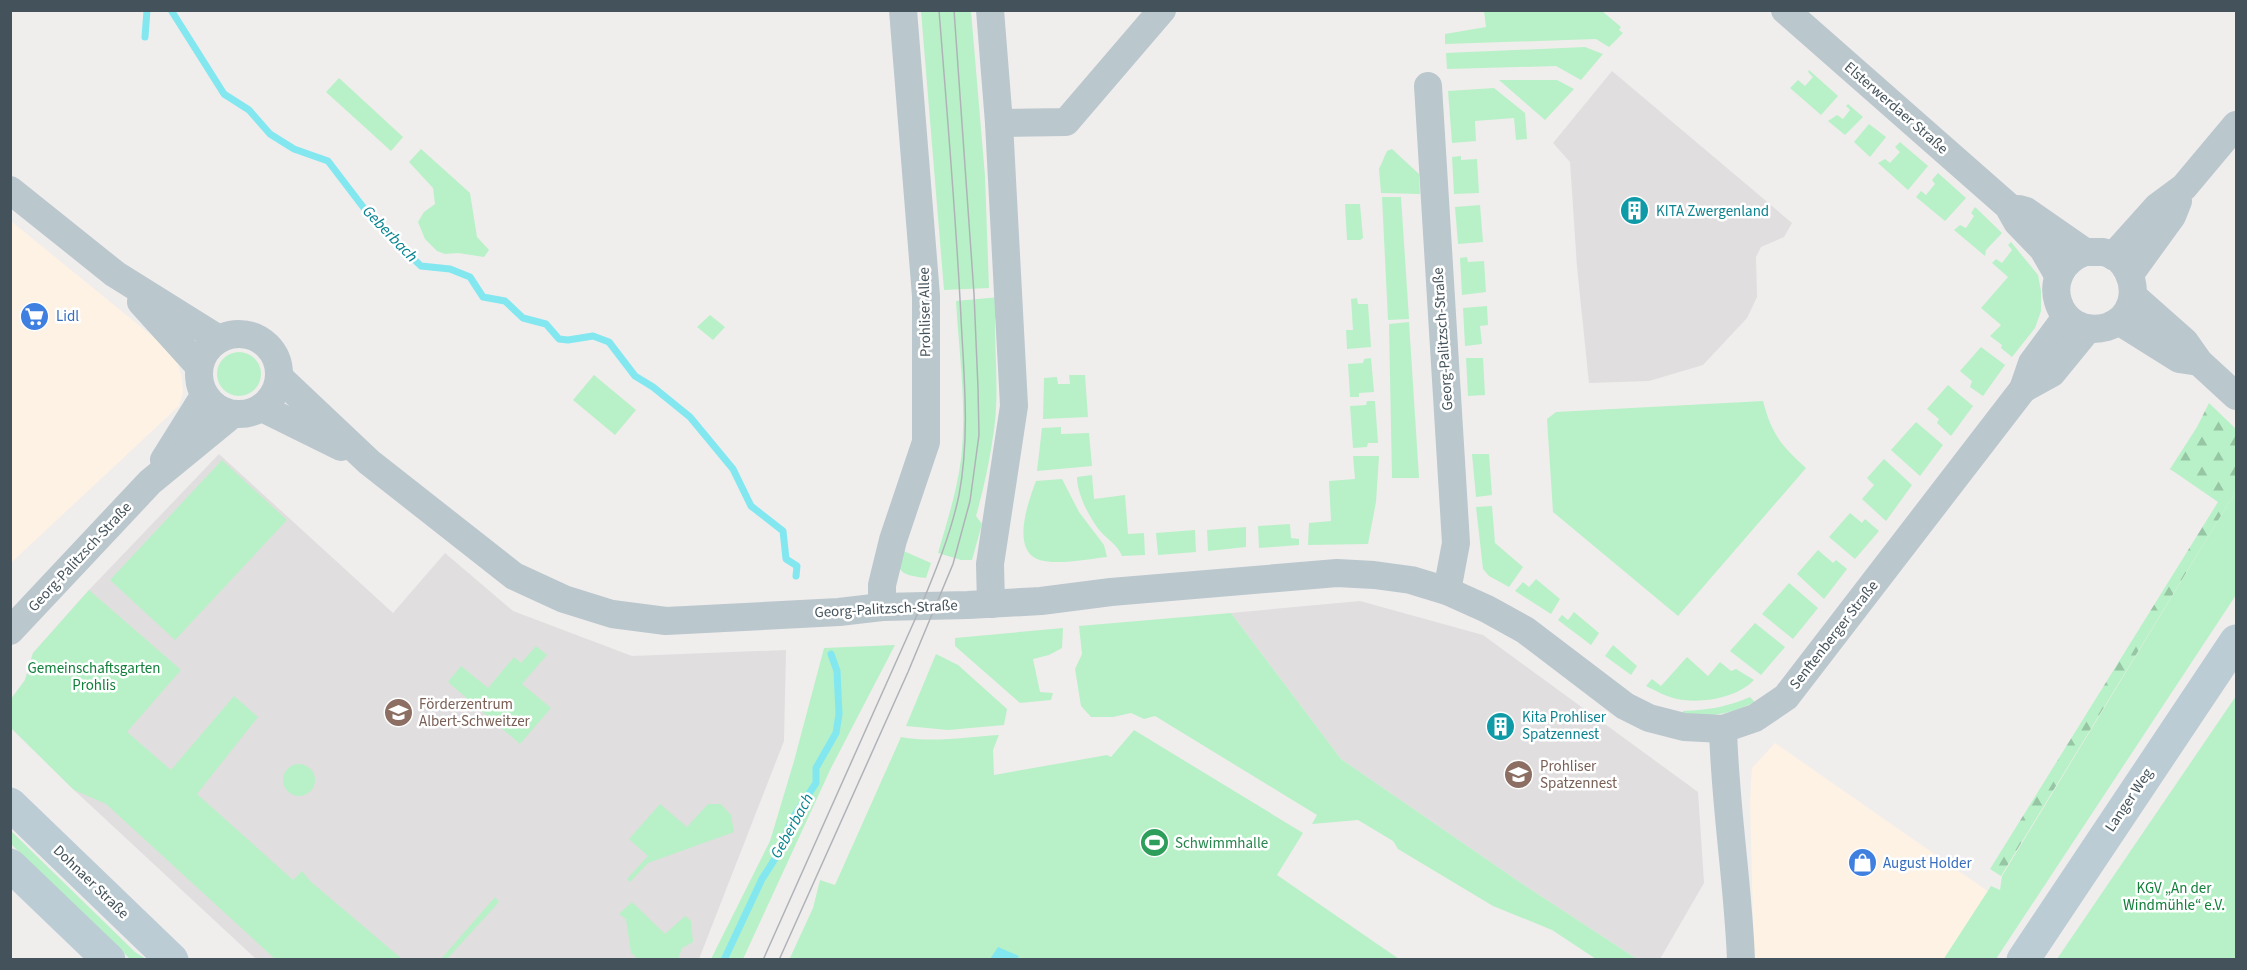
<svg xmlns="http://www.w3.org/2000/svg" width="2247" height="970" viewBox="0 0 2247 970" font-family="'Source Sans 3',sans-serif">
	<defs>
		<pattern id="forest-firs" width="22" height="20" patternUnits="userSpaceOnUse" patternTransform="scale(1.5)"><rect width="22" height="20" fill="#b8f1c7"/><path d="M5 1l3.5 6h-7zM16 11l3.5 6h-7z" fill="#97c6a5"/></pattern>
		<pattern id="water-ripples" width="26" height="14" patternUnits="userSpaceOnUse" patternTransform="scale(1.5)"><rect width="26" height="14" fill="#83e7f0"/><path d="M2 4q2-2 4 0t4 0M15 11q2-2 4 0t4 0" fill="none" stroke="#6dbec5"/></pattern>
	</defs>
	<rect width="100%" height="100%" fill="#f0eded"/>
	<g fill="#fdf2e4">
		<path d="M11,221L162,344L178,364L182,379L183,393L179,406L11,563Z"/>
		<path d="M1775,743L1989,892L1945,959H1754L1750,801L1752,768Z"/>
	</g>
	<g fill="#e1dedf">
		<path d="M1612,71L1792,223L1784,237L1761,247L1756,257L1757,297L1747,318L1703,365L1649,381L1589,383L1577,267L1570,162L1553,143Z"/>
		<path d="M219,454L393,613L445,553L513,611L632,656L786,650L784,741L699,959H256L74,790L11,728V699L25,680L33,653L89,590Z"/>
		<path d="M1360,601L1483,635L1698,792L1704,883L1660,959H1637L1521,883L1341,759L1231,613Z"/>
	</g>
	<g fill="#b8f1c7">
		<path d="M921,11H971L985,176L989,288L944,290Z"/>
		<path d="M1484,11H1602L1621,27L1619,30L1623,33L1609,47L1596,39L1445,44V34L1486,27Z"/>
		<path d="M1585,47L1603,54L1581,80L1556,66L1447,69L1446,53Z"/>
		<path d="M1809,70L1838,96L1821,115L1790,88L1798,80L1805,86L1813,77L1808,72Z"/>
		<path d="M339,78L403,137L391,151L326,92Z"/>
		<path d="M1499,80H1557L1574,89L1545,120Z"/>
		<path d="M1494,88L1525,113L1527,139L1516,140L1514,118L1475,121L1476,141L1452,143L1448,91Z"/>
		<path d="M1848,104L1863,117L1845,135L1828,121L1837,115L1843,119L1850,110L1846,106Z"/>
		<path d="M1869,124L1886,137L1870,157L1854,142Z"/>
		<path d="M1900,142L1928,166L1908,190L1878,163L1885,159L1890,163L1900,152L1895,147Z"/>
		<path d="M421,149L470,193L477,237L489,250L484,257L458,253L445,254L437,251L425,239L418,222L424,212L435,204L433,188L409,162Z"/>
		<path d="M1392,149L1419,174L1420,194L1381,193L1379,169L1387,151Z"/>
		<path d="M1461,156V160L1477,159L1479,193L1454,194L1452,157Z"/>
		<path d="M1938,173L1966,198L1945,221L1916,197L1921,191L1926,195L1935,184L1932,180Z"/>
		<path d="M1382,197H1401L1409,319L1388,320Z"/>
		<path d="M1345,204H1360L1363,238L1360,240H1347Z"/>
		<path d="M1480,205L1483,242L1458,244L1455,207Z"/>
		<path d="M1975,207L2002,233L1986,250L1985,256L1954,230L1960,225L1966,228L1974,216L1971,213Z"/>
		<path d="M2011,242L2038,275L2041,291V311L2035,328L2012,357L2001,348L2002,345L1990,336L2001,325L1981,308L2008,277L1992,263L1996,259L2002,263L2012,250L2008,245Z"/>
		<path d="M1467,257L1468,262L1484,261L1486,292L1462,295L1460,258Z"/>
		<path d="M1000,297L1001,315L995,319V323C995,358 999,395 994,430C990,459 984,488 976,516L982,524L972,560H961L938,553C947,522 957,491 961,459C967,407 959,353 956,301Z"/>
		<path d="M1357,298L1358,304H1368L1371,347L1347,349L1346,330H1353L1351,299Z"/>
		<path d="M1487,306L1488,325L1480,326L1482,344L1465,346L1463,308Z"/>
		<path d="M710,315L725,327L713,340L697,327Z"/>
		<path d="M1409,322L1419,478H1392L1389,324Z"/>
		<path d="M1981,347L2005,365L1983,396L1970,387L1972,381L1960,371Z"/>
		<circle cx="239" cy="374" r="22"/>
		<path d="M1371,358L1374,392L1359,393V397H1350L1348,364L1363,363L1364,359Z"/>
		<path d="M1466,358H1483L1485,395L1468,396Z"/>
		<path d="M594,375L636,410L615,435L573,400Z"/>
		<path d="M1069,375H1085L1088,417L1043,419L1044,378L1057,377L1058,384H1070Z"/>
		<path d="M1948,385L1973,406L1951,436L1937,423L1939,419L1927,409Z"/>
		<path d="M1367,401H1375L1378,443H1368L1367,447L1353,448L1350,406L1366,405Z"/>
		<path d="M1763,401C1772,435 1781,445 1806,468L1678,616L1553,512L1547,419L1556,412Z"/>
		<path d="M1916,422L1943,445L1920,476L1891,450Z"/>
		<path d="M1061,427V434L1089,433L1092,466L1037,471L1042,428Z"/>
		<path d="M1472,454H1489L1492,495L1476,497Z"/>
		<path d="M1353,456H1379L1376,502L1368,544L1308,545L1309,523L1331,521L1329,481L1355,479Z"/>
		<path d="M1884,459L1912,485L1886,521L1862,499L1874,485L1867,478Z"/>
		<path d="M222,460L287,520L175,640L110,580Z"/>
		<path d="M1092,475L1094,499L1125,495L1128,534L1144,533L1145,555L1122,556C1117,544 1108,540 1100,531C1089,517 1077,494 1077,477Z"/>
		<path d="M1062,479L1079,512L1104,545L1107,557C1089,559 1053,566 1037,559C1011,547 1029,500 1036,481Z"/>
		<path d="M2236,491V595L1996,959L1943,960L1991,886L2000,890L2002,876Z"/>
		<path d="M1492,506L1495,543L1523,567L1509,587L1489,576L1483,569L1476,507Z"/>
		<path d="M1850,513L1862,523L1865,519L1879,531L1855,559L1829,537Z"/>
		<path d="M1290,524L1291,538L1299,539V545L1259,548L1258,526Z"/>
		<path d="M1246,527V547L1208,551L1207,530Z"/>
		<path d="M1195,530L1196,552L1158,555L1156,533Z"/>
		<path d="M899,549L931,563L926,578C903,575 895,574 899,549Z"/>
		<path d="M1818,550L1833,563L1836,560L1847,569L1824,599L1797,574Z"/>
		<path d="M1536,579L1560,599L1551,614L1515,591L1523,582L1529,587Z"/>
		<path d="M1789,583L1818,608L1793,639L1762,614Z"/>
		<path d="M89,590L181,670L127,732L171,770L234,696L258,717L197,794L293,880L302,871L310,881L402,959H275L106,804L74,790L11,728V699L25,680L33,653Z"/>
		<path d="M1574,612L1599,633L1591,645L1558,620L1562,615L1568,620Z"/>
		<path d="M1231,613L1341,759L1521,883L1637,959H1596L1552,930L1493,906L1398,849L1393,841L1358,820L1312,824L1317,815L1155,716L1144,719L1131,713L1113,717H1091L1081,706L1075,669L1082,654L1079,626Z"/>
		<path d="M1755,623L1785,647L1761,675L1730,651Z"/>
		<path d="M1063,628L1062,648L1049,655L1033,659L1040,692L1053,693L1051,700L1020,703L955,646V638Z"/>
		<path d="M895,645L831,768L743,959H711L770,841L794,761L824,648Z"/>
		<path d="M1613,645L1637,666L1631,675L1605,656Z"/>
		<path d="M536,646L547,655L522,684L551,708L520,744L448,682L461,666L488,688L514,657L521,663Z"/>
		<path d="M936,654L958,665L1007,709L1004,725L948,730L906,726Z"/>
		<path d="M1687,657L1708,676L1720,662L1731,671L1736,669L1754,680C1737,698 1701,704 1677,699C1667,697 1656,691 1646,686L1652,679L1661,686Z"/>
		<path d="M2236,696V959H2057Z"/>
		<path d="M1750,697L1755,702C1729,715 1710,716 1682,717L1683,711C1708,710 1727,707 1750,697Z"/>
		<path d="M1134,730L1303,833L1277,875L1399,959L789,960L813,908L820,880L835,885L901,737C933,743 967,737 999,735L993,750L994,775L1107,755L1111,757Z"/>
		<circle cx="299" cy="780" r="16"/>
		<path d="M660,804L687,827L708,804H721L731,815L734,832L648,863L630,882L627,879L648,856L629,839Z"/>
		<path d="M10,830L135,952L146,959H130L11,844Z"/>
		<path d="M495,897L499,902L447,959H441Z"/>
		<path d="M632,902L665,934L685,916L691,921L693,942L682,948L678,959H638L631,953L626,919L619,914Z"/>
	</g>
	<path fill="url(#forest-firs)" d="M2209,403L2236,429V491L2001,876L1990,869L2218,502L2170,469L2197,427Z"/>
	<path fill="url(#water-ripples)" d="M998,947L1019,956L1017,959H990Z"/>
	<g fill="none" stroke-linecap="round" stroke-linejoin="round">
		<g stroke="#83e7f0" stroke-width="7">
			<path d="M171,10L224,94L249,110L270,134L294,149L328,161L373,220L421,266L450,269L470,277L483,297L505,301L523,318L546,324L559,339L568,340L593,336L609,342L635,376L653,387L690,417L733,469L751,506L783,531L786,559L797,566L796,576"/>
			<path d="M145,37L147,10"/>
			<path d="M724,960L762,879L776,857L794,816L816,783V768L836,733L839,714L837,671L831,654"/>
		</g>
		<g stroke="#bac7cd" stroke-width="28">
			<path d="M990,10L999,123L1014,406L990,564L991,604"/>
			<path d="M1785,10L2008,206L2017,222L2043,249L2058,275"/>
			<path d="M1428,86L1456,543L1447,591"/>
			<path d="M999,123L1066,122L1162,10"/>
			<path d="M10,190L115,274L219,339"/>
			<path d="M2019,209L2026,211L2085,252"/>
			<path d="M2085,252C2091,252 2097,252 2103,252C2126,256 2137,283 2131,303C2127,316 2119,323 2107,327C2057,341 2034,271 2085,252Z"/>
			<path d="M2113,256L2157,207L2184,187L2236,125"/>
			<path d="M2130,274L2172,216L2178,201"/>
			<path d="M2133,296L2185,342L2199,362L2236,396"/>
			<path d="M141,302L199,366"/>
			<path d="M2120,322L2179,359L2199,362"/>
			<circle cx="239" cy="374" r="40"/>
			<path d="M280,378L369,462L514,576L564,599L612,614L666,621L839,612L882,607L968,605L1041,601L1111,592L1337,573L1374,575L1411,580L1447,591L1487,609L1525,630L1625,706L1649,718L1684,727L1723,729L1755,718L1786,697L2023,389L2032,363L2066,317"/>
			<path d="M2023,389L2052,373L2088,329"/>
			<path d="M262,408L341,447"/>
			<path d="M164,460L204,396"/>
			<path d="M882,607V585L893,540L926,442V296L903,10"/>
			<path d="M10,631L150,482L233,414"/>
			<path d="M1723,729C1725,806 1738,882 1741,960"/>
		</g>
		<g stroke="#bcccd5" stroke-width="33">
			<path d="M10,804L172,960"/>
			<path d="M10,865L109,960"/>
			<path d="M2023,960L2236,641"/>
		</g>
		<g stroke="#afb3b8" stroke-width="1.5">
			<path d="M763,960L921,606C936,570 951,533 959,495C970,437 964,377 961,318C956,216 947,113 939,10"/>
			<path d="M779,960L908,672L953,564L970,501L979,435L978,388L974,294L954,10"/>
		</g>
	</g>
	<defs>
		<symbol id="building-disc" viewBox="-11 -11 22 22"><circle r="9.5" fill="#0f9aa8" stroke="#fff"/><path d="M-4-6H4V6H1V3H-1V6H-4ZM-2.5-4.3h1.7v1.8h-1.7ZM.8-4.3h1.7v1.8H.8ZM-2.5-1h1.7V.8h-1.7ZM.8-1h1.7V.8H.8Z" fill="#fff"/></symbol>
		<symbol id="supermarket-disc" viewBox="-11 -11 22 22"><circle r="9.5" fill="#3f7fe0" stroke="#fff"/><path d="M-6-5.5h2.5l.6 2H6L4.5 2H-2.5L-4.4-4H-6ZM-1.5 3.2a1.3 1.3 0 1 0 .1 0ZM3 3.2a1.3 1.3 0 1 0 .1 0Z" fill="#fff"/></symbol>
		<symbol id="school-disc" viewBox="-11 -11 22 22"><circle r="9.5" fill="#8d6e63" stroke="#fff"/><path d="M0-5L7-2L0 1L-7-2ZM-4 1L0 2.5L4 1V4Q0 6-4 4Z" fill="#fff"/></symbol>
		<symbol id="stadium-disc" viewBox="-11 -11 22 22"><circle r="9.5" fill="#2e9e5b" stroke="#fff"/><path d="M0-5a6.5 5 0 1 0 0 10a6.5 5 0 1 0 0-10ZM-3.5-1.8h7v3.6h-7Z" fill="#fff"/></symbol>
		<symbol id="shop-disc" viewBox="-11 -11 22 22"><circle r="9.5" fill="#3f7fe0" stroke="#fff"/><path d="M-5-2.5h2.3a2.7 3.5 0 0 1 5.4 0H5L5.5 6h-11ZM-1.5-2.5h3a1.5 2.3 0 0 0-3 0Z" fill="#fff"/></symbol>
	</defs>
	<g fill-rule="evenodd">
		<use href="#building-disc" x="1618" y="194" width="33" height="33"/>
		<use href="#supermarket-disc" x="18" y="300" width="33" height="33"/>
		<use href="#school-disc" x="382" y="696" width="33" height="33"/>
		<use href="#building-disc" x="1484" y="710" width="33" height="33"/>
		<use href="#school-disc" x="1502" y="758" width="33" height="33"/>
		<use href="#stadium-disc" x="1138" y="826" width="33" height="33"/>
		<use href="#shop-disc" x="1846" y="846" width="33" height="33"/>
	</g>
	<g text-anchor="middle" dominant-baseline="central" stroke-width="5" stroke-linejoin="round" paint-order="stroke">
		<g font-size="15" fill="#44535b" stroke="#fff">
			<text transform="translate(1896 108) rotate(41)">Elsterwerdaer Straße</text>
			<text transform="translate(925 312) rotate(-91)">Prohliser Allee</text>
			<text transform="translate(1443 339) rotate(-94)">Georg-Palitzsch-Straße</text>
			<text transform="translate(80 557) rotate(-47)">Georg-Palitzsch-Straße</text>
			<text transform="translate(886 609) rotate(-3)">Georg-Palitzsch-Straße</text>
			<text transform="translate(1834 635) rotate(-52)">Senftenberger Straße</text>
			<text transform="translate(2129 800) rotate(-56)">Langer Weg</text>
			<text transform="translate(91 882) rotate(44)">Dohnaer Straße</text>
		</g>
		<g font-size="15" fill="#0d838f" stroke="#fff" text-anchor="start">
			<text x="1656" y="211">KITA Zwergenland</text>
			<text x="1522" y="717">Kita Prohliser<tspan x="1522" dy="17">Spatzennest</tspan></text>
		</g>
		<g font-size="15" fill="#366cbe" stroke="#fff" text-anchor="start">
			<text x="56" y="316">Lidl</text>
			<text x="1883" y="863">August Holder</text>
		</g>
		<g font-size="15" fill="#12803b" stroke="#fff">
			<text x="94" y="668">Gemeinschaftsgarten<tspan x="94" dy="17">Prohlis</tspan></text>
			<text x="2174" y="888">KGV „An der<tspan x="2174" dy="17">Windmühle“ e.V.</tspan></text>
		</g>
		<g font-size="15" fill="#785e54" stroke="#fff" text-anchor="start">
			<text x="419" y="704">Förderzentrum<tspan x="419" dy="17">Albert-Schweitzer</tspan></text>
			<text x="1540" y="766">Prohliser<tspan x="1540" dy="17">Spatzennest</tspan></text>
		</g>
		<g font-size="15" fill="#27864d" stroke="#fff" text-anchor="start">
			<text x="1175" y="843">Schwimmhalle</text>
		</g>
		<g font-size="16" font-style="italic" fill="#07838f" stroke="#fff">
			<text transform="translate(390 234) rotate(46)">Geberbach</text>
			<text transform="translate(792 826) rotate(-61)">Geberbach</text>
		</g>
	</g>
	<rect width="2247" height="970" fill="none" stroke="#44535b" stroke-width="24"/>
</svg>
